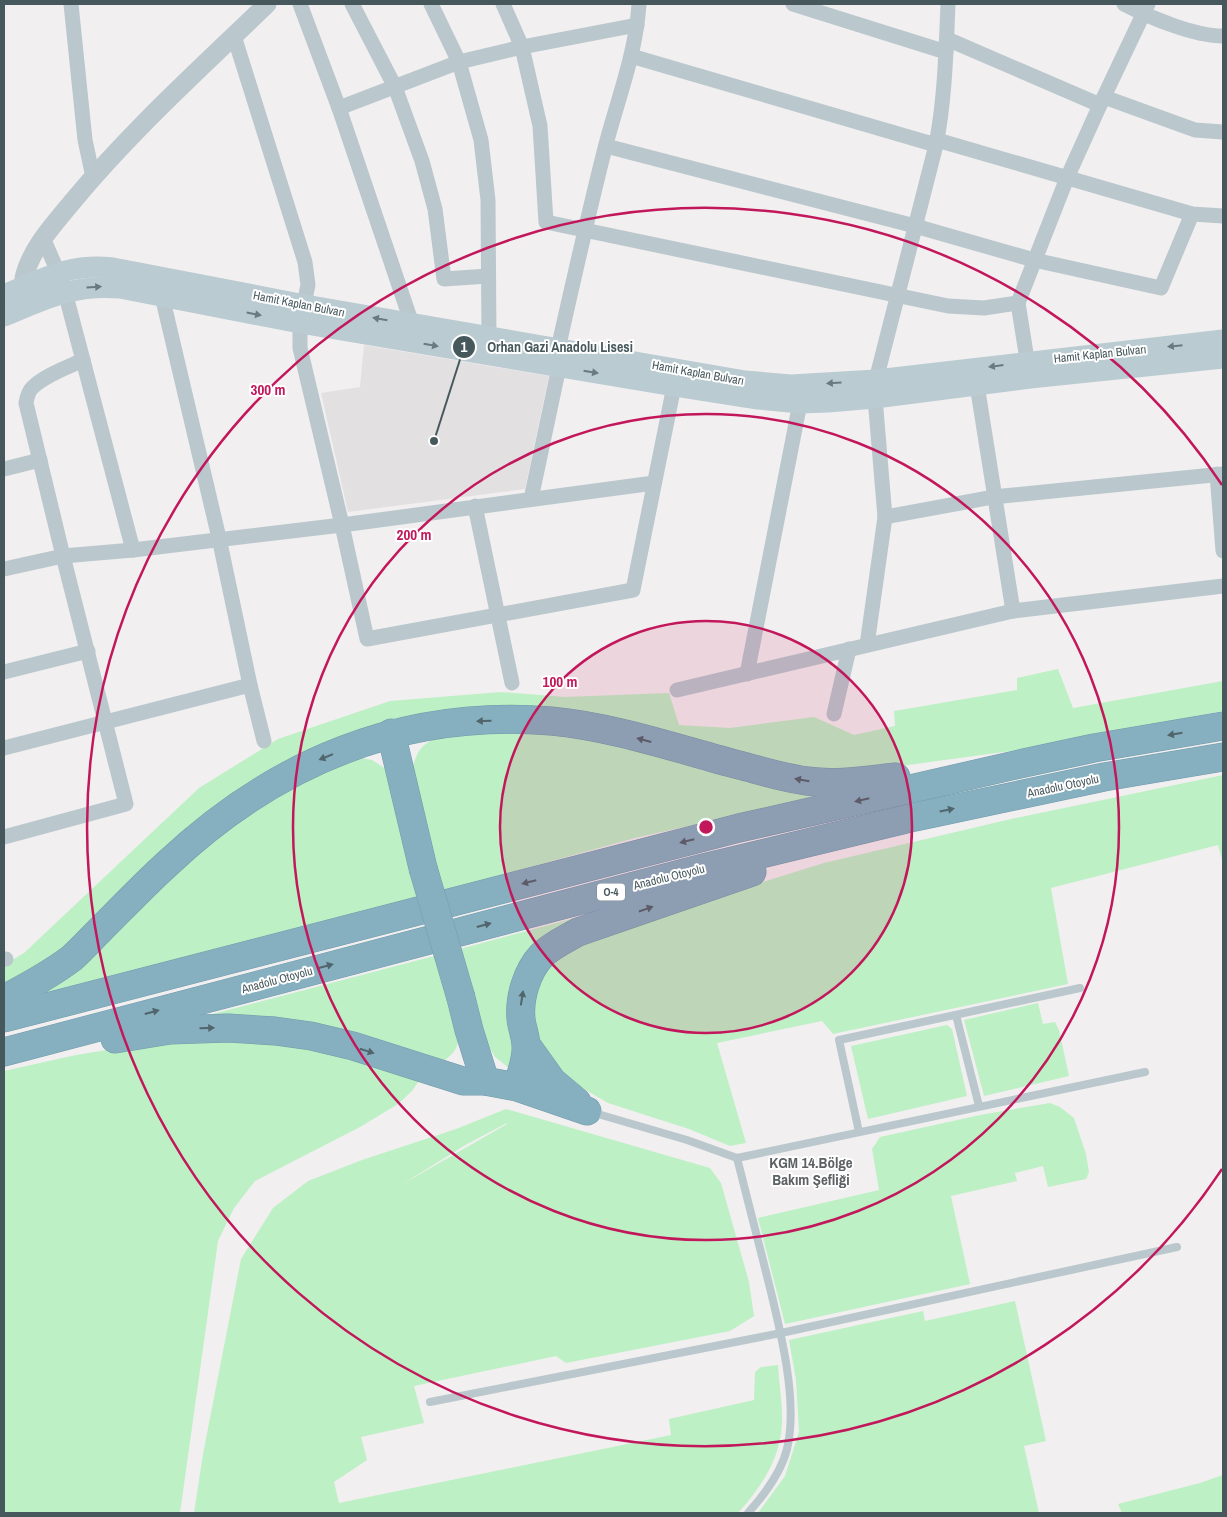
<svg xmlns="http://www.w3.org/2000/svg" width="1227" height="1517" viewBox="0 0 1227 1517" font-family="'Archivo Narrow',sans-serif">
	<rect width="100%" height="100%" fill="#f2eff0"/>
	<path fill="#e3e0e2" d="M364,345L549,376L525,489L348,512L321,393L360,387Z"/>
	<g fill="#bdf0c4" fill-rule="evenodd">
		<path d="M1058,669L1073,708L1223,681V711L1018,750L864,771L822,772L577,717L340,743L74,945L4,992V965L24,953L199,788L278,739L390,701L501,692L565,697L669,693L679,725L730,728L814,717L854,735L895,726L894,711L1017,690V678Z"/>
		<path d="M550,730L831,794L635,838L440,892L413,767C418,746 426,742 445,734Z"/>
		<path d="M357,757L372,760L386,769L420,898L31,996L252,806Z"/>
		<path d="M1223,775V863L1218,845L1051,888L1068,984L833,1034L822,1021L717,1043L746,1143L730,1146L689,1129L608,1103L572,1082L540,1050L531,1012L535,986L545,969L562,951L673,910L824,863L1011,819Z"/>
		<path d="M641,900L561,929L516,1022L510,1069L495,1057L482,1035L456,950Z"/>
		<path d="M438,955C442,973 460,1027 458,1042C457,1050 450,1056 444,1061L205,1016Z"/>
		<path d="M1038,1003L1043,1024L1055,1022L1059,1030L1069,1076L984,1096L964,1020Z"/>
		<path d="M947,1025L952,1029L967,1096L868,1119L851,1046Z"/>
		<path d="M234,1041L293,1045L421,1078L412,1091L398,1104L360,1127L255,1181L234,1208L218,1241L180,1513H4V1071L76,1055L150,1043Z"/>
		<path d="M1050,1103L1060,1107L1074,1118L1086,1154L1089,1172L1086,1179L1048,1187L1043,1166L1015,1173L1017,1181L951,1196L970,1284L785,1324L758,1218L879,1190L872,1149L880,1137L980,1115Z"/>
		<path d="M506,1109L710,1168L721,1183L749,1282L754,1316L730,1331L566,1363L556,1356L414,1386L424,1423L361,1437L367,1460L334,1482L339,1503L671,1435L669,1419L754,1400L755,1372L761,1367L778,1365C779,1384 783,1405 782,1424C780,1460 761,1487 738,1513H194L203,1454L241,1259L273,1208L308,1181L362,1160L456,1129ZM507,1123V1124L401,1185L467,1144Z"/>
		<path d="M1015,1301L1046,1441L1024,1446L1039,1513H758L785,1476L799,1432L796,1380L789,1340L923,1311L925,1321Z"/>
		<path d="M1223,1475V1513H1122L1118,1504L1200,1483Z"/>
	</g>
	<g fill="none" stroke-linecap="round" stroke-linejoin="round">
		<defs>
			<g id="motorway">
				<path d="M391,733L423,868"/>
				<path d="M461,998L469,1030L485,1081"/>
				<path d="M4,999C27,987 51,974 72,958C82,949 91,939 100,930C122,908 144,885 167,864C274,763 402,709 551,721C615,727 678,749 739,765C762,771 784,778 807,781C836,785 867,780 896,777"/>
				<path d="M4,1018L739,828L1024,763L1094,748L1223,726"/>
				<path d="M115,1039L170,1030L228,1028L275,1031L311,1036L353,1046L463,1081H485L517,1087L587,1111"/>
				<path d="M527,1046L552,1081L577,1102"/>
				<path d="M4,1052L703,868L915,817L1104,777L1223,757"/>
				<path d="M517,1087C521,1074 527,1059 526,1046C526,1037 522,1028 521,1019C519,997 527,971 542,955C552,945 566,939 578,932L752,872"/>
			</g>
		</defs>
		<use href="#motorway" stroke="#719bab" stroke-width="29"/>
		<g stroke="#bac8cd" stroke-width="8">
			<path d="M956,1015L979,1106"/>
			<path d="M591,1112L687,1140L737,1158C747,1197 757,1237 767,1276C779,1325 799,1400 787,1449C781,1473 765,1494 748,1513"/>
			<path d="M859,1132L839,1040L1080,988"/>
			<path d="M737,1158L1145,1072"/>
			<path d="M430,1402L781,1333L1177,1247"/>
		</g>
		<g stroke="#bac8cd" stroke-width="15">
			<path d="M71,4L85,140L93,177"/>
			<path d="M300,4L339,108L412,324"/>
			<path d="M352,4L395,87L422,161L435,209L444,279L488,276"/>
			<path d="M431,4L459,62L481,140L488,200L489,337"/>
			<path d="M503,4L522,47L540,126L546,222L948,306L984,308L1018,303"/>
			<path d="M793,4L946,52"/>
			<path d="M1124,4C1151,18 1194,36 1223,36"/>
			<path d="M234,36L305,262L308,285L300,323V348L342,525L367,639L633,590L674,386"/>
			<path d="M947,39L1100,105"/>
			<path d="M631,56L936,145"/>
			<path d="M1104,97L1195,130L1223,132"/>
			<path d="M339,108L459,62L522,47L637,25"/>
			<path d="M937,140L1192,214L1223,216"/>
			<path d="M606,146L915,226L1034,260L1161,288L1192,214"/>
			<path d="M43,238L58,272L65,292L133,550"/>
			<path d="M162,296L219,538L250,685L264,741"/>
			<path d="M1029,372L1018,303L1067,178L1100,105L1148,4"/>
			<path d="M977,385L1013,611"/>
			<path d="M4,469L40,460"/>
			<path d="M1217,474L1223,551"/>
			<path d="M531,499L559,367L558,349C573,282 588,215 605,148C617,101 636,54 639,4"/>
			<path d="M475,506L512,683"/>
			<path d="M885,517L993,497L1223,474"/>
			<path d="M4,569L63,556L133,550L342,525L654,483"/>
			<path d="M867,645L885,517L875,398L876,380L936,145C945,98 946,51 948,4"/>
			<path d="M4,672L88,651"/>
			<path d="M747,674L800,403"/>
			<path d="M677,690L1013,611L1223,586"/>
			<path d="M834,714L849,649"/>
			<path d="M4,748L250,685"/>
			<path d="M4,837L126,804L63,556L26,403C27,397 28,392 32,388C43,376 68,367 83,360"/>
			<path d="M4,959H6"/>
		</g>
		<path stroke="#bac8cd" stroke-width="19" d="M28,299C25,291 22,283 25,274C33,246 55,223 73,201C132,130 201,68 267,4"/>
		<g stroke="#bacbd2" stroke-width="21">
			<path d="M4,295C43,279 69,263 113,268L305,305L745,381L791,385L876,380L1223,340"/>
			<path d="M4,316C46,299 73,284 120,288L300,323L674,386L758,399L800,403L828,402L875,398L1030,378L1223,358"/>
		</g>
		<use href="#motorway" stroke="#86b0bf" stroke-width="28"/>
		<defs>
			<path id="motorway-bridge" d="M423,868L461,998"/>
		</defs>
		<use href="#motorway-bridge" stroke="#719bab" stroke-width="29" stroke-linecap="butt"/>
		<use href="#motorway-bridge" stroke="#86b0bf" stroke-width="28"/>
	</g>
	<defs><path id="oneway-solid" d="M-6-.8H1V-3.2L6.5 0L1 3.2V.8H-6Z" transform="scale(1.25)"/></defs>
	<g fill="#6a7a80">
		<use href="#oneway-solid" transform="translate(94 287) rotate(-3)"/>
		<use href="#oneway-solid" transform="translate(254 314) rotate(11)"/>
		<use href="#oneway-solid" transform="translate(380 319) rotate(-170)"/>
		<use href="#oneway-solid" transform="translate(431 345) rotate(10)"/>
		<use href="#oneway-solid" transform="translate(1175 346) rotate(174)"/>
		<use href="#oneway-solid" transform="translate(996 366) rotate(173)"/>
		<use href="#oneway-solid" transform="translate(591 372) rotate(9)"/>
		<use href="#oneway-solid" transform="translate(834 383) rotate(176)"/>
	</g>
	<g fill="#50656c">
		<use href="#oneway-solid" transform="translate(484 721) rotate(178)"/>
		<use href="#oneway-solid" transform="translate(1175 734) rotate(170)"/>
		<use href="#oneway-solid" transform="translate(644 740) rotate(-165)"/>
		<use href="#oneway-solid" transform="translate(326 757) rotate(158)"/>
		<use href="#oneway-solid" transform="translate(802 780) rotate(-170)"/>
		<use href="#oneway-solid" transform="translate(862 800) rotate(167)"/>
		<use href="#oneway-solid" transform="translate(947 810) rotate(-12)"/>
		<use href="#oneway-solid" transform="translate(687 841) rotate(166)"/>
		<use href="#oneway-solid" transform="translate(529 882) rotate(166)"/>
		<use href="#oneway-solid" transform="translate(646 909) rotate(-19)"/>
		<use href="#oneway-solid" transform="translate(484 925) rotate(-15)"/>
		<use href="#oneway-solid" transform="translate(326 966) rotate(-15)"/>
		<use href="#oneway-solid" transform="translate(522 998) rotate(-81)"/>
		<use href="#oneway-solid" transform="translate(152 1012) rotate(-15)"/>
		<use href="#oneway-solid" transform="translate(207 1028) rotate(-2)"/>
		<use href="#oneway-solid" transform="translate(367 1051) rotate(18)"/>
	</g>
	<circle cx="706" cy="827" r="206" fill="#c2185b" fill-opacity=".12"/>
	<g fill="none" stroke="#c2185b" stroke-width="2.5">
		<circle cx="706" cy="827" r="206"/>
		<circle cx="706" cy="827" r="413"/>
		<path d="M1222 1169A619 619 0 1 1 1222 485"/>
	</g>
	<g text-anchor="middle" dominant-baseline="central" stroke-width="4" stroke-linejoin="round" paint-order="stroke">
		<rect fill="#fff" stroke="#7e8a8e" stroke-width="1" x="597" y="883.5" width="28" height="17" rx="4"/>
		<g font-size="11" font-weight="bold" fill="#47585d">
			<text x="611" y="892">O-4</text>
		</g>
		<g font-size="12" fill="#47585d" stroke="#fff">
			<text transform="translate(299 304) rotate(11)">Hamit Kaplan Bulvarı</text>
			<text transform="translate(1100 354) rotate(-6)">Hamit Kaplan Bulvarı</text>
			<text transform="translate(698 373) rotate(10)">Hamit Kaplan Bulvarı</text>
			<text transform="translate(1063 786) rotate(-12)">Anadolu Otoyolu</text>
			<text transform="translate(669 877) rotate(-14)">Anadolu Otoyolu</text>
			<text transform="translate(277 980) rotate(-15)">Anadolu Otoyolu</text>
		</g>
		<g font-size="15" font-weight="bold" fill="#5c6264" stroke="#fff">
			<text x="811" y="1162">KGM 14.Bölge<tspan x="811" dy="17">Bakım Şefliği</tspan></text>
		</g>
	</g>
	<circle cx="706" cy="827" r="8" fill="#c2185b" stroke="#fff" stroke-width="2.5"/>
	<g font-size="15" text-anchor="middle" font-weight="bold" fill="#c2185b" stroke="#fff" stroke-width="4" stroke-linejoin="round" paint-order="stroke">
		<text x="268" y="395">300 m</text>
		<text x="414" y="540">200 m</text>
		<text x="560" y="687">100 m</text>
	</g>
	<path fill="none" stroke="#47585d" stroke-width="2" d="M434 441L464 347"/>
	<g fill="#47585d" stroke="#fff" stroke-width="2">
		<circle cx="434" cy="441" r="5"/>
		<circle cx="464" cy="347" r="12"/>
	</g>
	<g font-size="15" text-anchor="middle" font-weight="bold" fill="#fff">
		<text x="464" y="352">1</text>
	</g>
	<g font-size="14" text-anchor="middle" font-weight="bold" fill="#47585d" stroke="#fff" stroke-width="4" stroke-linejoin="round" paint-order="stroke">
		<text x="560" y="352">Orhan Gazi Anadolu Lisesi</text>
	</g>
	<rect width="1227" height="1517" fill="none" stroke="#47585d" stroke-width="10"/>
</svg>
